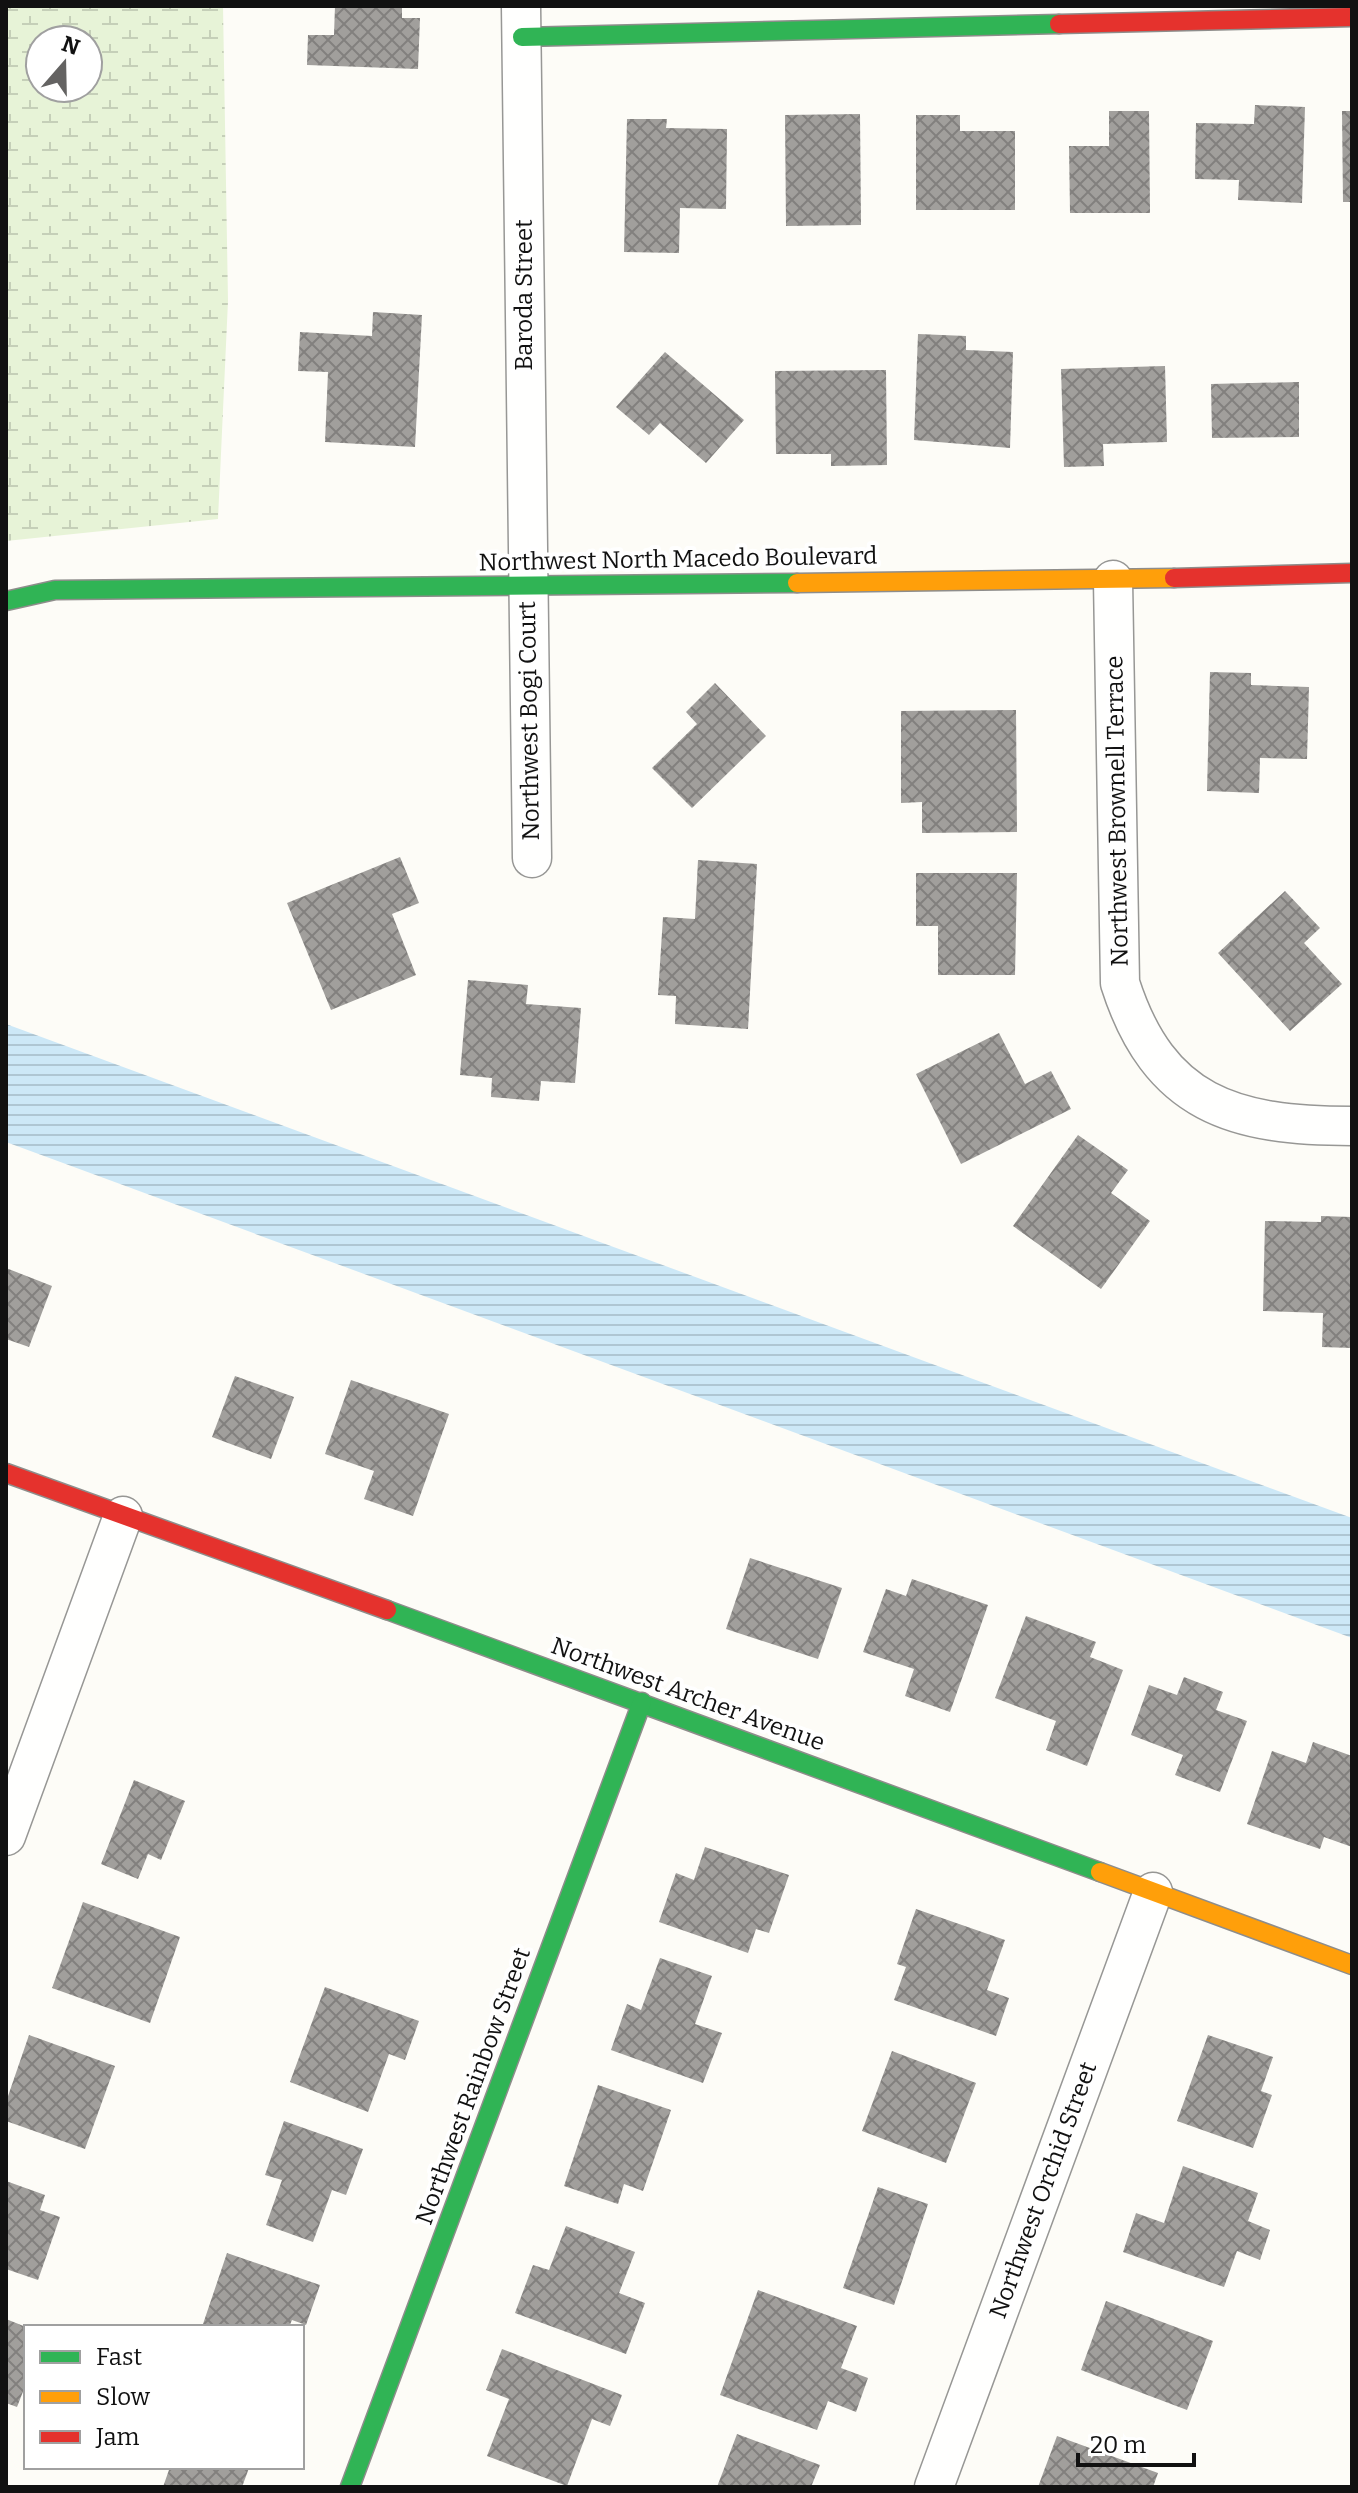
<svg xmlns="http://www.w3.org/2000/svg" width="1358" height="2493" viewBox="0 0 1358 2493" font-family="Bitter,serif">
	<defs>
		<pattern id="wetland-marsh" width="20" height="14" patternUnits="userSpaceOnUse" patternTransform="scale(2)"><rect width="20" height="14" fill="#e7f3d7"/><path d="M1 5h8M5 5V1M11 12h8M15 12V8" fill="none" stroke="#c5cfb8"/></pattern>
		<pattern id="water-rules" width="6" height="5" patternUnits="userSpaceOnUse" patternTransform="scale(2)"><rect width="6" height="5" fill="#cde8f7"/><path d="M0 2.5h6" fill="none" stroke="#afc6d3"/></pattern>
		<pattern id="building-cross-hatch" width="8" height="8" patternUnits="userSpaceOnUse" patternTransform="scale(2)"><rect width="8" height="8" fill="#a19f9c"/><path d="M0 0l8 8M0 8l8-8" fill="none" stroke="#82807e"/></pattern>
	</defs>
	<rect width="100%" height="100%" fill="#fdfcf7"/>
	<path fill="url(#wetland-marsh)" fill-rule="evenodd" d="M6,6H223L228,301L218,519L6,541ZM40,40H88V88H40Z"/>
	<path fill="url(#water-rules)" d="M6,1024L1352,1518V1638L6,1142Z"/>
	<g fill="url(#building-cross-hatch)">
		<path d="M335,6H402V18H420L418,69L307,65L308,35H334Z"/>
		<path d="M1255,105L1305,107L1302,203L1238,200L1239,180L1195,179L1196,123L1254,124Z"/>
		<path d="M1109,111H1149L1150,213H1070L1069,146H1109Z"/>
		<path d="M1342,111H1352V202H1343Z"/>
		<path d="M860,114L861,225L786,226L785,115Z"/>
		<path d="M916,115H960V131H1015V210H916Z"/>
		<path d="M627,119H667L666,128L727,129L726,209L680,208L679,253L624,252Z"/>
		<path d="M373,312L422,315L415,447L325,442L328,372L298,371L300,332L372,336Z"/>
		<path d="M918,334L966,336V350L1013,352L1010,448L914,440Z"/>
		<path d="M665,352L744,420L706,463L660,423L649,435L616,407Z"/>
		<path d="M1165,366L1167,442L1103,444L1104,466L1064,467L1061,369Z"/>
		<path d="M886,370L887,465L831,466V454H776L775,371Z"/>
		<path d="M1299,382V437L1212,438L1211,384Z"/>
		<path d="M1210,672L1251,673V685L1309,687L1307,759L1260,758L1259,793L1207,791Z"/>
		<path d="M715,683L766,736L692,808L652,768L697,724L686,712Z"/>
		<path d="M1016,710L1017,832L922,833V802L901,803V711Z"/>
		<path d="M400,857L419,903L392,914L416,975L331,1010L287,903Z"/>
		<path d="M698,860L757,864L748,1029L675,1024L676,996L658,995L663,917L695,919Z"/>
		<path d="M916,873H1017L1015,975H938V926H916Z"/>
		<path d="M1285,891L1320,928L1304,943L1342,984L1290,1031L1218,953Z"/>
		<path d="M468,980L528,985L526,1004L581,1008L575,1083L541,1081L539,1101L491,1097L492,1078L460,1075Z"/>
		<path d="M999,1033L1025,1084L1051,1071L1071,1109L961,1164L916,1074Z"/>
		<path d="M1078,1135L1128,1170L1111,1193L1150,1221L1101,1289L1013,1226Z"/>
		<path d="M1321,1216L1352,1217V1348L1322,1347L1323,1313L1263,1311L1265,1221L1321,1222Z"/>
		<path d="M6,1268L52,1286L29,1347L6,1339Z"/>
		<path d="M235,1376L294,1397L271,1459L212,1437Z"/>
		<path d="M351,1380L449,1414L413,1516L364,1499L374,1471L325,1454Z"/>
		<path d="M750,1558L842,1588L818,1659L726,1629Z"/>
		<path d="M912,1579L988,1605L950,1712L905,1696L914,1669L863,1652L886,1589L906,1596Z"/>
		<path d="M1026,1616L1096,1642L1090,1657L1123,1670L1087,1766L1046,1750L1056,1721L995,1698Z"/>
		<path d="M1184,1677L1223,1692L1216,1710L1247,1721L1220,1792L1175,1775L1183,1755L1131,1735L1149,1685L1177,1695Z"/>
		<path d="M1313,1742L1352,1756V1847L1324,1837L1320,1849L1247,1824L1272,1751L1306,1763Z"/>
		<path d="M134,1780L185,1801L161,1860L148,1854L138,1879L101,1864Z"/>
		<path d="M705,1847L789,1875L769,1933L756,1929L748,1953L659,1922L676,1873L694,1880Z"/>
		<path d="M83,1902L180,1937L150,2023L52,1988Z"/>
		<path d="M916,1909L1005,1940L987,1990L1009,1998L996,2036L894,2000L906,1967L897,1964Z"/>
		<path d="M660,1958L712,1976L695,2024L722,2033L703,2083L611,2050L627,2004L641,2010Z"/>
		<path d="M325,1987L419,2021L405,2060L389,2054L368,2112L290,2082Z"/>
		<path d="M29,2035L115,2066L85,2149L6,2121V2102Z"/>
		<path d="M1208,2035L1273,2057L1261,2091L1272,2095L1253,2148L1177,2121Z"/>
		<path d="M892,2051L976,2083L946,2163L862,2131Z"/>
		<path d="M598,2085L671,2110L643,2191L624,2184L618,2204L564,2186Z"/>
		<path d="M284,2121L363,2149L346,2195L332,2190L313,2242L266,2225L282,2180L265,2175Z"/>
		<path d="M1183,2166L1258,2193L1248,2221L1270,2230L1260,2260L1237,2251L1224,2287L1123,2252L1136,2213L1164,2223Z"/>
		<path d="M6,2181L45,2195L40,2210L60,2217L38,2280L6,2269Z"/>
		<path d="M878,2187L928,2204L894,2305L843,2288Z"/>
		<path d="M566,2226L635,2252L619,2293L645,2303L626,2354L515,2313L533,2265L549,2270Z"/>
		<path d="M227,2253L320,2285L306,2325L292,2320L289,2327H202Z"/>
		<path d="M758,2290L857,2326L841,2368L868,2378L856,2412L828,2401L817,2430L720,2395Z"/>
		<path d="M1106,2301L1213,2341L1187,2410L1081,2370Z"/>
		<path d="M6,2319L26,2327V2384L17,2407L6,2403Z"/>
		<path d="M502,2349L622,2395L610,2426L592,2419L567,2486L487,2456L509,2399L486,2390Z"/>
		<path d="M737,2434L820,2465L811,2487H717Z"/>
		<path d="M1057,2436L1158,2473L1153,2487H1038Z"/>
		<path d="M170,2467H247L249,2468L242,2487H163Z"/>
	</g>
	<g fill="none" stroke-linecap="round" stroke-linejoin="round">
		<defs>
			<g id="street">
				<path d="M521,6L532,858"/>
				<path d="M1113,580L1120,983C1159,1105 1234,1126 1352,1126"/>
				<path d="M6,1836L123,1516"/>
				<path d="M934,2487L1153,1892"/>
			</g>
			<g id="fast">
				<path d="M522,37L1059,24"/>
				<path d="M6,601L55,590L797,583"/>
				<path d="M387,1610L1100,1872"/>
				<path d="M350,2487L642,1702"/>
			</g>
			<g id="slow">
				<path d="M797,583L1174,578"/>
				<path d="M1100,1872L1352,1965"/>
			</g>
			<g id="jam">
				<path d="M1059,24L1352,17"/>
				<path d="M1174,578L1352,573"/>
				<path d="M6,1473L387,1610"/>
			</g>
		</defs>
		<use href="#street" stroke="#979795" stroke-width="41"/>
		<use href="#fast" stroke="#8e8d8b" stroke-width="21"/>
		<use href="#slow" stroke="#8e8d8b" stroke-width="21"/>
		<use href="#jam" stroke="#8e8d8b" stroke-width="21"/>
		<use href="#street" stroke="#fffffe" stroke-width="38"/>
		<use href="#fast" stroke="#30b455" stroke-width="18"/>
		<use href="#slow" stroke="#ff9f0a" stroke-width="18"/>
		<use href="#jam" stroke="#e5322d" stroke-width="18"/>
	</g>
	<g text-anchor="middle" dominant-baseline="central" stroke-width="8" stroke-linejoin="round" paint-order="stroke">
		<g font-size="24" fill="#111" stroke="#fff">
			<text transform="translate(524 295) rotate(-90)">Baroda Street</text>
			<text transform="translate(678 559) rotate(-1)">Northwest North Macedo Boulevard</text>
			<text transform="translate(529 721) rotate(-91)">Northwest Bogi Court</text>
			<text transform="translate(1117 811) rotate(-91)">Northwest Brownell Terrace</text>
			<text transform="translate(688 1694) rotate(20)">Northwest Archer Avenue</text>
			<text transform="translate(473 2086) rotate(-70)">Northwest Rainbow Street</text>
			<text transform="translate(1043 2190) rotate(-70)">Northwest Orchid Street</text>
		</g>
	</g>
	<rect width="1358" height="2493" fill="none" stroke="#111111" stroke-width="16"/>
	<rect x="24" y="2325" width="280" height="144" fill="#ffffff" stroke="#a0a0a0" stroke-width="2"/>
	<rect x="40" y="2351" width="40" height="12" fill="#30b455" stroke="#a0a0a0" stroke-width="2"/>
	<text x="96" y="2365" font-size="24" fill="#111111">Fast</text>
	<rect x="40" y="2391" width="40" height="12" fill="#ff9f0a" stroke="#a0a0a0" stroke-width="2"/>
	<text x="96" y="2405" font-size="24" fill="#111111">Slow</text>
	<rect x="40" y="2431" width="40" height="12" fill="#e5322d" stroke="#a0a0a0" stroke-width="2"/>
	<text x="96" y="2445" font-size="24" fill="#111111">Jam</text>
	<g transform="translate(64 64) rotate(20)"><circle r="38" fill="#ffffff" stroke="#a0a0a0" stroke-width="2"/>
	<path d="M0-6L14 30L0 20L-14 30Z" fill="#646362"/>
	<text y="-12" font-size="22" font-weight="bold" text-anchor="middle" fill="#111111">N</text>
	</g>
	<path d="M1078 2453v12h116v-12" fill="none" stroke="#111111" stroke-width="4"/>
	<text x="1090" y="2453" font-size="24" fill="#111111" stroke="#ffffff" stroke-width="6" paint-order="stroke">20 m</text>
</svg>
